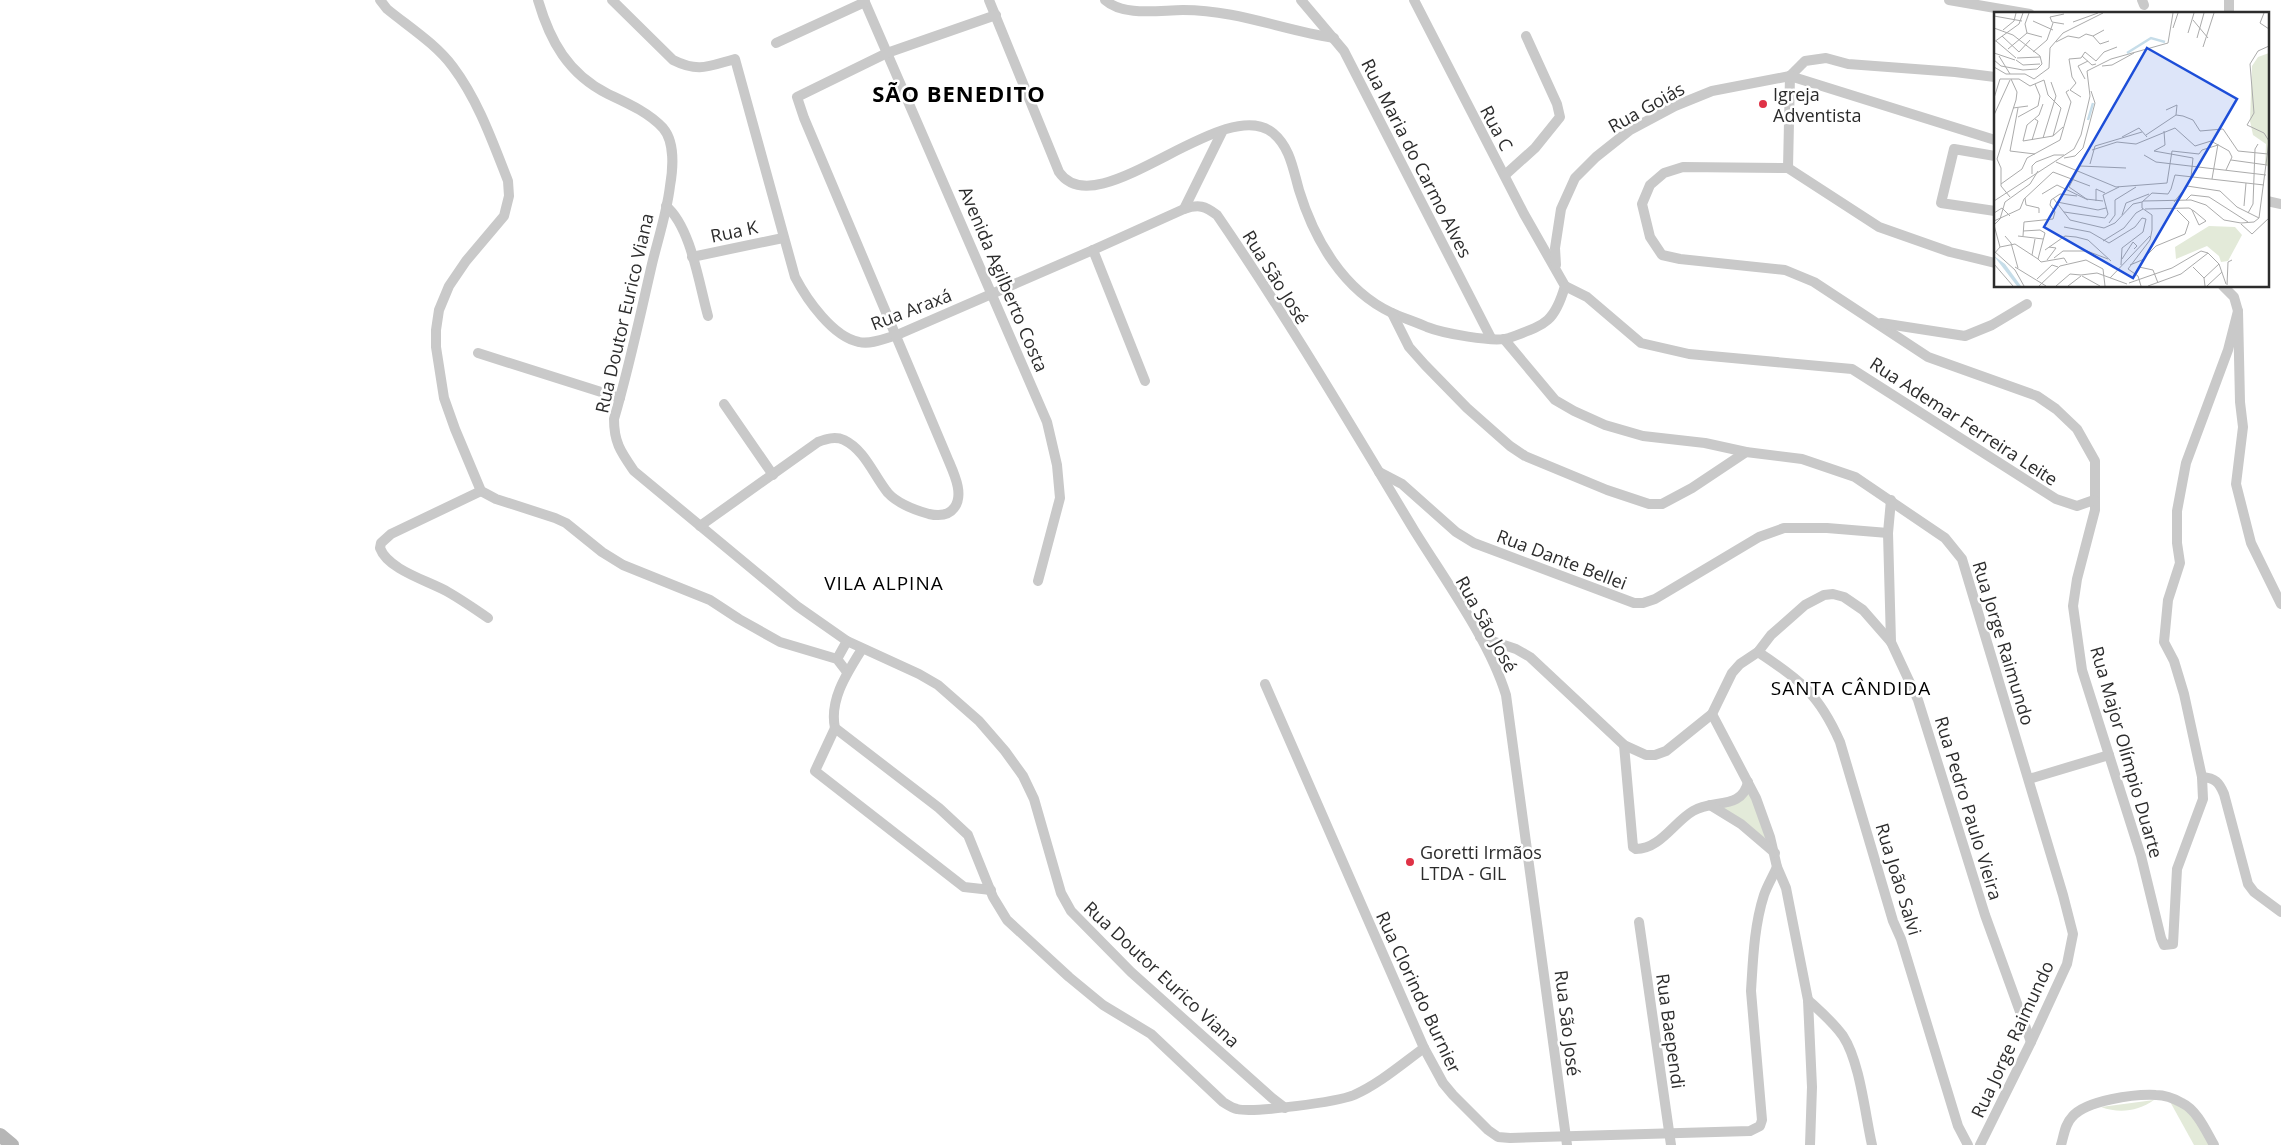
<svg xmlns="http://www.w3.org/2000/svg" width="2281" height="1145" viewBox="0 0 2281 1145" font-family="'Open Sans',sans-serif">
	<rect width="100%" height="100%" fill="#fff"/>
	<g fill="#e3ead9">
		<path d="M1749,792L1769,841L1724,809V806Z"/>
		<path d="M2168,1098L2182,1103L2214,1145H2194Z"/>
		<path d="M2154,1100C2138,1111 2120,1114 2101,1107Z"/>
	</g>
	<g fill="none" stroke-linecap="round" stroke-linejoin="round">
		<g stroke="#c9c9c9" stroke-width="10">
			<path d="M380,0L387,9C409,27 436,44 453,67C478,100 493,143 508,181L509,196L504,216L466,261L449,286L439,310L436,330V347L444,398L455,429L481,491L496,499L555,518L566,523L602,552L623,565L710,600L739,619L780,642L837,659L847,672"/>
			<path d="M538,0C550,41 568,74 608,94C627,103 648,112 663,128C675,142 673,169 670,186C667,212 658,239 652,264C640,316 629,368 614,419C614,443 621,452 634,471L797,606L847,641L919,674L938,685L979,721L1005,751L1023,776L1034,799L1061,893L1071,911L1131,972L1272,1098L1285,1108"/>
			<path d="M612,0L673,60C699,73 709,66 735,59L795,277C807,300 833,337 859,342C871,345 886,338 897,335L1093,250L1184,209C1199,204 1205,206 1217,215C1287,317 1350,424 1414,530C1445,580 1489,640 1506,695L1567,1145"/>
			<path d="M864,0L1047,422L1057,465L1060,498L1038,581"/>
			<path d="M989,0L1059,172C1097,228 1224,92 1273,133C1290,147 1293,169 1299,190C1314,239 1343,290 1392,313C1403,318 1416,322 1427,327C1442,333 1494,343 1509,338C1544,325 1554,324 1565,286L1524,214L1414,0"/>
			<path d="M1105,0C1124,17 1160,10 1183,10C1237,10 1282,30 1334,38"/>
			<path d="M1301,0L1344,51L1491,338"/>
			<path d="M1949,0L2030,14"/>
			<path d="M2142,0L2144,5"/>
			<path d="M2229,0V14"/>
			<path d="M776,43L865,2"/>
			<path d="M1790,76L1805,61L1826,58L1848,64L1955,72L1995,77"/>
			<path d="M1995,156L1954,149L1941,203L1995,211"/>
			<path d="M1788,168L1790,76"/>
			<path d="M1505,175L1535,148L1560,117L1557,104L1526,36"/>
			<path d="M2267,201L2281,204"/>
			<path d="M666,206C691,227 699,284 708,316"/>
			<path d="M1184,209L1222,132"/>
			<path d="M1093,250L1145,381"/>
			<path d="M692,257L783,238"/>
			<path d="M1995,263L1950,252L1879,227L1788,168L1683,167L1664,173L1650,185L1642,204L1650,237L1662,255L1680,259L1785,270L1814,282L1928,357L2037,396L2056,409L2077,429L2095,461V510L2077,579L2073,606L2082,670L2141,856L2161,938L2164,945L2173,944L2177,869L2203,799L2202,777L2184,694L2174,661L2164,642L2168,600L2180,563L2177,543V511L2186,463L2228,350L2238,311"/>
			<path d="M1556,265L1555,248L1561,209L1575,178L1596,157L1630,130L1675,106L1712,91L1790,76L1995,140"/>
			<path d="M1565,286L1587,297L1641,343L1689,354L1852,369L2056,499L2077,506L2094,500"/>
			<path d="M2223,286L2234,297L2238,311L2240,402L2243,427L2236,484L2251,543L2281,604"/>
			<path d="M1392,313L1409,347L1425,365L1467,408L1510,446L1525,456L1607,490L1649,504H1662L1692,488L1746,452"/>
			<path d="M1881,323L1965,336L1992,325L2027,304"/>
			<path d="M1504,339L1555,400L1574,411L1605,425L1643,436L1705,443L1746,452L1802,459L1855,477L1945,538L1962,559L2063,895L2073,934L2067,964L2031,1042L1980,1145"/>
			<path d="M478,353L620,398"/>
			<path d="M724,404L773,475"/>
			<path d="M1379,472L1402,484L1456,532L1474,543L1634,603H1643L1655,599L1759,537L1784,528H1827L1888,533"/>
			<path d="M481,491L391,534L381,543L380,548C388,570 429,581 448,592C462,600 475,609 488,618"/>
			<path d="M700,526L818,442C826,439 835,436 844,440C865,450 874,476 888,493C898,504 915,510 929,514C938,516 948,516 954,508C965,494 953,472 947,457L804,118L797,97L887,53L996,15"/>
			<path d="M1480,637L1516,649L1530,657L1624,745L1646,755H1655L1666,751L1712,714L1732,673L1740,664L1758,652L1771,635L1805,605L1824,595L1833,594L1844,597L1863,610L1891,642L1918,700L1985,915L2031,1042"/>
			<path d="M1891,642L1888,533L1891,500"/>
			<path d="M862,649C847,673 829,700 835,728L939,808L968,835L993,897L1007,920L1069,977L1103,1005L1151,1034L1223,1102C1228,1105 1232,1108 1237,1109C1254,1113 1337,1102 1354,1095C1379,1084 1402,1064 1424,1048"/>
			<path d="M1758,652C1799,679 1819,694 1840,742L1893,921L1901,939L1958,1126L1968,1145"/>
			<path d="M837,659L847,641"/>
			<path d="M1265,684L1424,1048L1443,1083L1453,1095L1488,1130L1498,1137L1510,1138L1750,1131L1760,1126L1762,1120L1751,991C1753,960 1754,926 1764,895C1767,886 1773,876 1777,867"/>
			<path d="M1712,714L1756,798L1770,837L1777,867L1786,888L1808,1000L1812,1087L1810,1145"/>
			<path d="M835,728L815,771L964,887L991,890"/>
			<path d="M1624,745L1633,847L1636,849C1660,849 1674,822 1693,811C1713,799 1742,810 1748,782"/>
			<path d="M2202,777C2215,778 2219,782 2224,794L2248,884L2254,892L2281,912"/>
			<path d="M2029,779L2109,755"/>
			<path d="M1710,805L1741,824L1775,853"/>
			<path d="M1639,922L1671,1145"/>
			<path d="M1808,1000C1820,1011 1833,1022 1843,1036C1860,1062 1865,1114 1872,1145"/>
			<path d="M2061,1145C2064,1135 2065,1124 2072,1117C2086,1100 2135,1094 2156,1095C2164,1095 2175,1099 2182,1103C2197,1110 2206,1131 2214,1145"/>
		</g>
		<path stroke="#b6b6b6" stroke-width="14" d="M0,1135L12,1145"/>
	</g>
	<g fill="#df3246" stroke="#fff" stroke-width="2">
		<circle cx="1763" cy="104" r="5"/>
		<circle cx="1410" cy="862" r="5"/>
	</g>
	<g text-anchor="middle" dominant-baseline="central" stroke-width="5" stroke-linejoin="round" paint-order="stroke">
		<g font-size="18" fill="#2c2c2c" stroke="#fff" text-anchor="start">
			<text x="1773" y="94">Igreja<tspan x="1773" dy="21">Adventista</tspan></text>
			<text x="1420" y="852">Goretti Irmãos<tspan x="1420" dy="21">LTDA - GIL</tspan></text>
		</g>
		<g font-size="18" fill="#2c2c2c" stroke="#fff">
			<text transform="translate(1646 107) rotate(-29)">Rua Goiás</text>
			<text transform="translate(1497 128) rotate(62)">Rua C</text>
			<text transform="translate(1417 158) rotate(63)">Rua Maria do Carmo Alves</text>
			<text transform="translate(734 231) rotate(-12)">Rua K</text>
			<text transform="translate(1276 277) rotate(58)">Rua São José</text>
			<text transform="translate(1004 279) rotate(67)">Avenida Agilberto Costa</text>
			<text transform="translate(911 309) rotate(-21)">Rua Araxá</text>
			<text transform="translate(624 313) rotate(-77)">Rua Doutor Eurico Viana</text>
			<text transform="translate(1964 421) rotate(33)">Rua Ademar Ferreira Leite</text>
			<text transform="translate(1562 559) rotate(21)">Rua Dante Bellei</text>
			<text transform="translate(1487 624) rotate(61)">Rua São José</text>
			<text transform="translate(2004 643) rotate(73)">Rua Jorge Raimundo</text>
			<text transform="translate(2127 752) rotate(74)">Rua Major Olímpio Duarte</text>
			<text transform="translate(1969 808) rotate(73)">Rua Pedro Paulo Vieira</text>
			<text transform="translate(1899 879) rotate(73)">Rua João Salvi</text>
			<text transform="translate(1162 974) rotate(43)">Rua Doutor Eurico Viana</text>
			<text transform="translate(1419 992) rotate(65)">Rua Clorindo Burnier</text>
			<text transform="translate(1568 1023) rotate(83)">Rua São José</text>
			<text transform="translate(1671 1031) rotate(82)">Rua Baependi</text>
			<text transform="translate(2012 1039) rotate(-65)">Rua Jorge Raimundo</text>
		</g>
		<g font-size="19" letter-spacing="1" fill="#000" stroke="#fff">
			<text x="884" y="583">VILA ALPINA</text>
			<text x="1851" y="688">SANTA CÂNDIDA</text>
		</g>
		<g font-size="22" font-weight="bold" letter-spacing="1" fill="#000" stroke="#fff">
			<text x="959" y="93">SÃO BENEDITO</text>
		</g>
	</g>
	<g transform="translate(1994 12)">
		<rect width="275" height="275" fill="#fff"/>
		<path d="M275,41V155L271,152L272,132L259,123L256,109L258,54L264,45ZM215,214L241,215L248,223L234,249L227,250L225,244L213,234L182,247L181,235Z" fill="#e3ead9"/>
		<path d="M0,244L11,252L27,274H23Z" fill="#c6dde9"/>
		<path fill="none" stroke="#c6dde9" stroke-width="2.5" d="M133,41L157,26L171,30M94,108L99,91"/>
		<path fill="none" stroke="#ababab" stroke-width="1" d="M270,1L266,11L275,17M0,4L28,9M199,8L214,26M39,9L59,18M79,10L104,1M70,12L58,10L56,5L70,2M0,16L19,23L46,44L48,52L43,57L29,58L7,54L0,48M179,16L184,1M9,18L20,9L22,1M33,21L48,25M194,21L200,1M8,24L25,40L36,28M99,24L106,32L115,29M203,26L210,1M2,29L22,46M0,30L25,12L29,1M62,30L74,24L85,26L92,22L99,24L110,18M209,35L220,1M14,37L33,21L31,12L35,1M39,40L53,28L59,11M0,41L21,48M5,44L16,62M88,44L98,53L102,52M23,46L46,45M22,48L29,53L46,52M108,54L118,53L140,41M0,55L12,62H31L40,67L55,56L56,36L69,21L109,1M6,67H25L36,74L50,68L54,83L67,96L59,124M91,67L84,54L94,49M87,85L76,78L82,71L78,65L75,47L87,46L91,40L102,49L110,40L123,35M0,86L6,67M49,92L45,103L33,113L29,129L59,124L69,115M19,96L34,94M24,96L16,139L41,142M172,98L183,93L182,103M0,103L16,68M24,105L44,94L46,84L41,72M170,119L171,133L160,139L199,146L197,165M152,123L182,103L189,104L199,108L206,119L229,117L244,139L274,142M128,125L145,116L153,125M49,126L62,84L57,70M38,128L44,109L41,107M98,138L123,130L142,132L181,116L201,134L217,129L235,139L238,145L232,158M150,143L162,150L272,163M70,146L81,144L89,136L101,91L97,79M237,148L273,153M62,150L122,175L173,171M96,152L101,134L148,120M38,162V154L42,150L60,143H70M218,167L224,132M173,171L178,139L205,142L208,138L224,133M7,172L28,157L33,146L66,128L77,90L72,80L75,78M177,177L181,163L270,173M48,182L63,173L92,187L109,189M16,185L7,174V156L3,147L22,88L23,80L17,67M31,186L32,193L45,196V201M59,186L76,208L110,216L121,211L139,192L148,190M94,188L75,175L86,154L132,156M192,188L197,183L215,185L254,210M0,189L80,137L87,123L96,84L93,59L117,47L174,31L179,1M102,189V177L111,181M149,189L197,188L212,193L230,208L247,211L260,210L265,206M63,190L104,198L112,196M180,190L193,174L226,179L243,195L265,206M250,194L252,171M151,197L195,196L197,197L198,198L200,199L212,209L205,213L198,198M70,200L111,206L114,202L109,183L125,175M0,201L8,196L16,204M254,201L259,192L261,137L264,132M128,203L132,191L155,182M265,206L275,129L270,121L253,113L260,101L256,52L264,39L275,34M0,209L26,197L30,187L59,160L96,174M115,211L121,203V188L142,175M247,212L258,222L275,206M0,213L6,207L11,190L36,172L44,159M0,213L6,235L0,242M70,215L96,220L115,231L141,215L148,206L152,207L149,220L128,236L127,253M11,224L17,231L24,256M24,224L49,227M29,224L30,210L59,207L61,200L56,193L57,188L66,182L83,184M109,229L130,216L142,201L149,197M6,235L21,232L44,247L51,221L46,218L29,219M51,238L71,224L82,225L94,228L117,249M0,239L21,258L30,274M38,243L41,227M60,246L69,239H93L114,247M44,247L47,250L70,246L73,251M128,247L139,230L143,234L140,237M53,248L62,236L55,235M0,252L19,274M136,253L148,248L162,234L191,222L195,210L183,198M21,255L52,274M145,255L159,258L164,271M199,255L210,266L211,274M87,263L103,261L133,272M88,264L106,274M116,266L156,224M210,266L225,252M43,267L58,253L64,255M135,271L178,256L207,239L214,241L225,252L232,272M233,273L234,250L238,248M45,274L66,254L92,248L109,257L111,274M62,274L76,262L87,263M74,274L87,264M147,274L144,264L134,257L156,228L158,218V203L148,196V190L158,181L174,182L177,177M154,274L187,262L214,241M213,274L228,260"/>
		<path fill="#1d4ed8" fill-opacity="0.15" stroke="#1d4ed8" stroke-width="2.5" d="M153,36L243,87L139,266L50,215Z"/>
		<rect width="275" height="275" fill="none" stroke="#2c2c2c" stroke-width="2.5"/>
	</g>
</svg>
